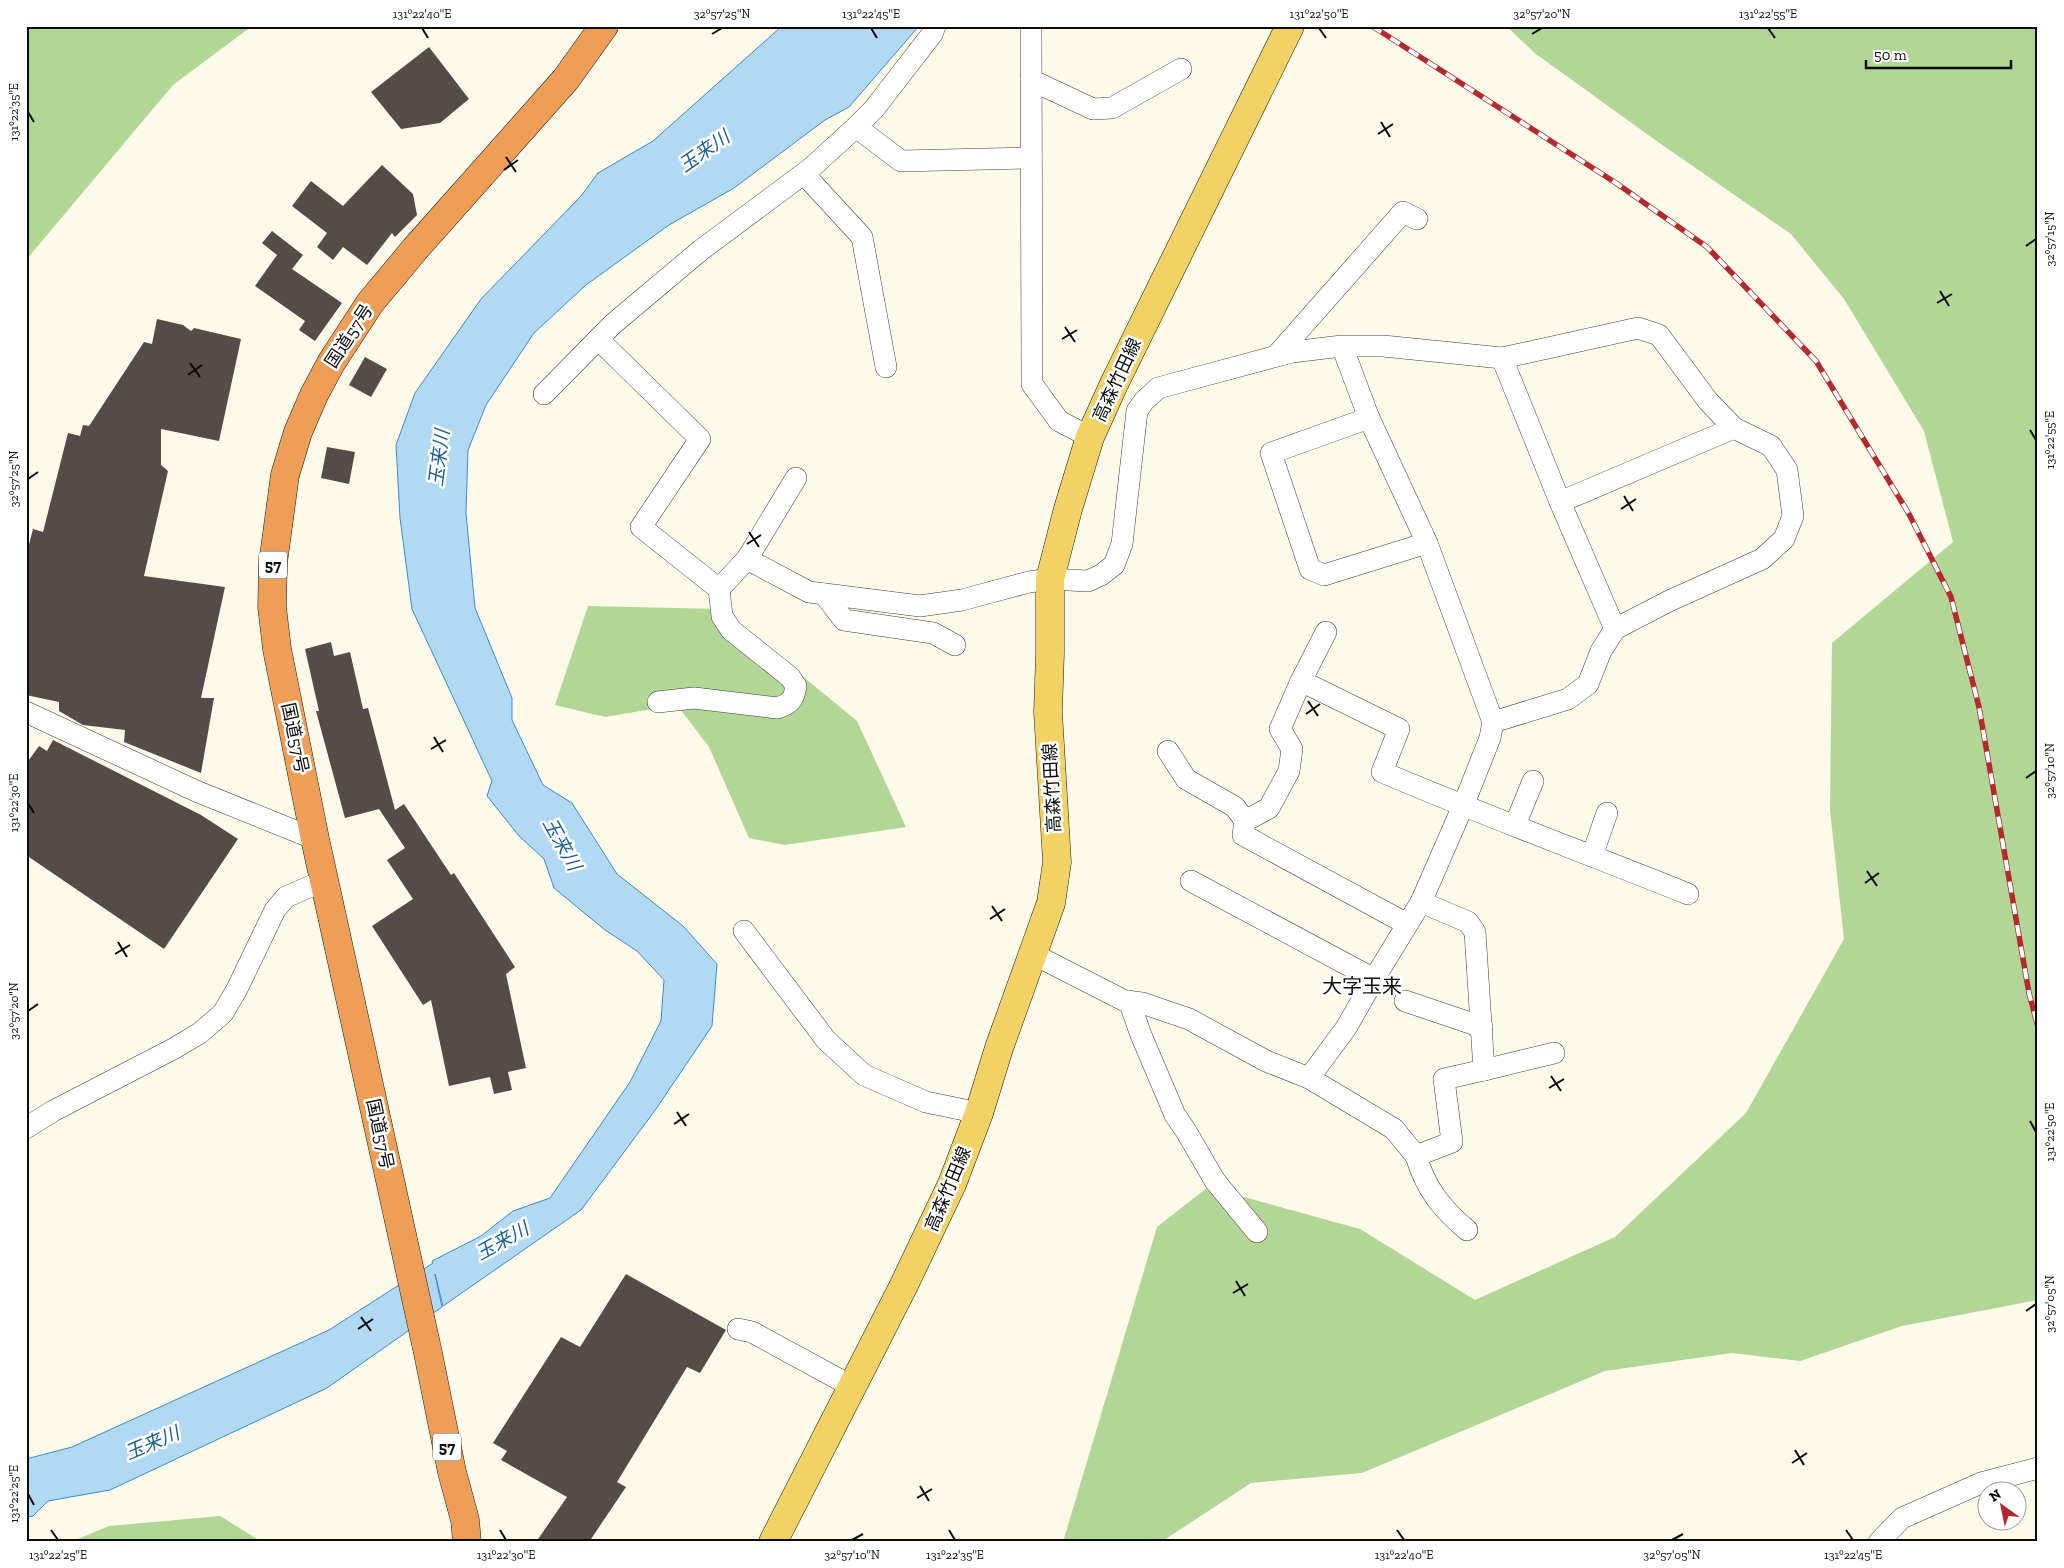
<svg xmlns="http://www.w3.org/2000/svg" width="2064" height="1568" viewBox="0 0 2064 1568" font-family="'Zilla Slab','Noto Sans JP',serif">
	<rect width="100%" height="100%" fill="#fefaea"/>
	<g fill="#b2d695">
		<path d="M26,26H252L173,85L26,260Z"/>
		<path d="M1506,26H2038V1300L1902,1326L1800,1361L1732,1353L1605,1371L1362,1473L1251,1483L1161,1542H1063L1157,1227L1208,1187L1360,1229L1475,1300L1615,1237L1746,1113L1844,939L1830,810L1832,643L1953,542L1924,431L1844,299L1791,234L1658,142L1536,54Z"/>
		<path d="M588,606L721,609L857,721L906,827L785,845L749,838L709,747L677,705L605,717L555,705Z"/>
		<path d="M220,1516L262,1542H71L109,1526Z"/>
	</g>
	<path fill="#b1d9f3" stroke="#3b8dc7" d="M782,26H919L849,107L825,120L734,188L669,225L586,285L534,333L486,405L468,450L466,513L475,608L512,698V720L543,785L572,803L617,874L683,926L717,964L712,1026L656,1109L581,1210L443,1306L435,1274L442,1307L327,1388L110,1490L48,1501L33,1516L26,1517V1459L72,1447L329,1330L433,1263L432,1261L481,1236L513,1211L550,1198L630,1082L661,1021L664,980L637,951L605,930L554,888L544,859L519,836L487,796L492,781L412,609L400,518L396,445L415,393L481,299L581,196L598,173L653,141Z"/>
	<g fill="#534c48">
		<path d="M429,47L469,99L440,123L401,129L371,92Z"/>
		<path d="M382,165L413,194L417,215L395,237L392,233L367,265L343,247L333,260L317,247L327,233L292,206L311,181L343,206Z"/>
		<path d="M272,231L303,255L292,269L342,303L315,341L299,330L305,321L255,286L277,255L262,243Z"/>
		<path d="M157,319L183,325L191,331L194,328L241,339L219,441L161,429V465L168,471L144,576L225,587L201,698H214L201,773L124,742L125,730L83,725L59,711V702L26,695V556L33,529L43,532L68,433L80,436L83,425L89,426L144,342L152,344Z"/>
		<path d="M365,357L387,369L371,397L349,385Z"/>
		<path d="M327,447L355,452L349,484L321,478Z"/>
		<path d="M331,642L334,656L350,652L363,709L368,708L395,810L404,804L451,875L454,873L515,967L506,974L526,1068L508,1072L512,1090L494,1094L490,1077L449,1086L431,1000L423,1005L372,926L413,899L387,860L405,848L379,809L345,818L316,711H319L305,649Z"/>
		<path d="M53,740L201,815L238,839L164,949L26,855V764L39,746L47,751Z"/>
		<path d="M626,1274L726,1330L700,1373L687,1367L617,1482L626,1487L589,1542H536L567,1497L501,1460L507,1451L493,1443L561,1337L580,1347Z"/>
	</g>
	<g fill="none" stroke-linecap="round" stroke-linejoin="round">
		<defs>
			<g id="minor">
				<path d="M1031,26L1032,384L1059,421L1090,437"/>
				<path d="M1031,80L1093,109L1112,108L1181,69"/>
				<path d="M856,127L901,161L1031,158"/>
				<path d="M804,174L862,237L886,367"/>
				<path d="M598,339L700,439L641,527L719,589L747,559"/>
				<path d="M1277,355L1403,212L1417,219"/>
				<path d="M1502,358L1560,502L1615,629"/>
				<path d="M544,394L613,324L701,250L810,169L856,127L874,109L932,34L935,26"/>
				<path d="M1369,418L1271,453L1310,569L1324,575L1427,543"/>
				<path d="M796,478L747,559L809,592L920,606L962,600L1029,582L1050,579L1088,581L1101,575L1114,565L1122,544L1137,411L1144,401L1158,388L1292,352L1342,346H1383L1502,358L1638,328L1659,335L1708,401L1734,428L1771,446L1787,470L1793,516L1784,539L1762,559L1669,601L1615,629L1601,651L1588,684L1568,699L1493,722L1427,543L1369,418L1342,346"/>
				<path d="M1560,502L1734,428"/>
				<path d="M824,594L844,620L933,633L955,645"/>
				<path d="M1301,681L1399,729L1382,772C1483,815 1586,853 1688,894"/>
				<path d="M658,702L694,698L777,708C790,704 794,700 796,686L790,677L731,630L722,616L719,589"/>
				<path d="M26,712L196,791L315,839"/>
				<path d="M1168,751L1186,779L1235,807L1245,821L1243,835L1407,924"/>
				<path d="M1245,821L1269,808L1289,771L1292,749L1280,729L1301,681L1326,632"/>
				<path d="M1515,825L1533,781"/>
				<path d="M1592,856L1607,813"/>
				<path d="M1191,881L1374,979"/>
				<path d="M744,931L826,1040L864,1075L926,1102L979,1113"/>
				<path d="M1033,954L1125,1001L1142,1003L1189,1019L1266,1061L1309,1078L1394,1129L1416,1156L1452,1142L1444,1079L1484,1070L1475,932L1468,922L1421,902"/>
				<path d="M1129,1001L1141,1035L1175,1115L1186,1131L1215,1181L1257,1232"/>
				<path d="M1405,1001L1482,1027"/>
				<path d="M1484,1070L1554,1053"/>
				<path d="M1309,1078L1346,1028L1374,979L1421,902L1463,806L1490,738L1493,722"/>
				<path d="M26,1128L53,1111L173,1049L200,1033L223,1013L237,989L275,910L286,897L325,880"/>
				<path d="M1416,1156C1426,1189 1441,1208 1467,1230"/>
				<path d="M738,1329L752,1332L853,1387"/>
				<path d="M1879,1542L1902,1518L1981,1483L2038,1468"/>
			</g>
			<path id="major" d="M773,1542L903,1287L952,1184L979,1113L999,1048L1051,903L1057,862L1048,712L1050,653V579L1068,509L1090,437L1114,384L1290,26"/>
			<path id="highway" d="M467,1542L465,1520L452,1472L428,1353L315,839L277,649L272,607L273,563L285,475L298,432L314,395L331,363L370,303L415,249L566,79L604,26"/>
		</defs>
		<use href="#minor" stroke="#3e3e3e" stroke-width="22"/>
		<use href="#major" stroke="#1c1c1c" stroke-width="29"/>
		<use href="#highway" stroke="#1c1c1c" stroke-width="29"/>
		<use href="#minor" stroke="#fff" stroke-width="21"/>
		<use href="#major" stroke="#f3d265" stroke-width="28"/>
		<use href="#highway" stroke="#ef9e57" stroke-width="28"/>
		<defs>
			<path id="rail" d="M1372,26L1616,183L1707,247L1816,361L1909,514L1951,597L1979,707L2029,993L2038,1027"/>
		</defs>
		<use href="#rail" stroke="#b4292e" stroke-width="5.5"/>
		<use href="#rail" stroke="#fff" stroke-width="4" stroke-dasharray="11" stroke-linecap="butt"/>
	</g>
	<path fill="none" stroke="#0b0b0b" stroke-width="2" d="M422,28L428,38M871,28L877,38M1319,28L1326,38M1768,28L1775,38M712,34L722,28M1532,34L1542,28M28,112L34,122M1381,122L1390,137M1378,134L1393,124M506,157L516,172M504,170L518,160M2026,246L2036,239M1940,291L1949,306M1937,303L1952,294M1065,327L1075,342M1062,339L1077,330M190,363L200,377M188,375L202,365M2030,430L2036,440M28,479L38,472M1624,496L1633,511M1621,509L1636,499M749,532L759,547M747,544L761,535M1308,701L1318,716M1306,714L1320,704M434,737L443,752M431,749L446,740M2026,778L2036,771M28,803L34,813M1867,871L1877,886M1865,883L1879,873M992,906L1002,921M990,919L1005,909M118,942L127,957M115,954L130,945M28,1011L38,1004M1551,1076L1561,1091M1549,1088L1564,1079M677,1112L686,1126M2030,1121L2036,1132M674,1124L689,1114M1236,1281L1245,1296M1233,1293L1248,1284M2026,1311L2036,1304M361,1317L371,1331M358,1329L373,1319M1795,1450L1804,1465M1792,1463L1807,1453M920,1486L929,1501M28,1494L34,1505M917,1498L932,1489M51,1530L58,1540M500,1530L506,1540M949,1530L955,1540M1397,1530L1404,1540M1846,1530L1853,1540M852,1540L863,1534M1672,1540L1683,1534"/>
	<g text-anchor="middle" dominant-baseline="central" stroke-width="5" stroke-linejoin="round" paint-order="stroke">
		<g fill="#fff" stroke="#545454" stroke-width="1">
			<rect x="259" y="551.5" width="28" height="27" rx="4"/>
			<rect x="433" y="1433.5" width="28" height="27" rx="4"/>
		</g>
		<g font-size="16" font-weight="bold" fill="#0b0b0b">
			<text x="273" y="565">57</text>
			<text x="447" y="1447">57</text>
		</g>
		<g font-size="18" fill="#0b0b0b" stroke="#fff">
			<text transform="translate(349 336) rotate(-57)">国道57号</text>
			<text transform="translate(1117 380) rotate(-65)">高森竹田線</text>
			<text transform="translate(295 738) rotate(78)">国道57号</text>
			<text transform="translate(1052 788) rotate(-93)">高森竹田線</text>
			<text transform="translate(380 1134) rotate(78)">国道57号</text>
			<text transform="translate(948 1189) rotate(-67)">高森竹田線</text>
		</g>
		<g font-size="19" font-style="italic" fill="#1a5f97" stroke="#fff">
			<text transform="translate(704 151) rotate(-35)">玉来川</text>
			<text transform="translate(439 458) rotate(-83)">玉来川</text>
			<text transform="translate(562 844) rotate(61)">玉来川</text>
			<text transform="translate(502 1241) rotate(-29)">玉来川</text>
			<text transform="translate(152 1443) rotate(-23)">玉来川</text>
		</g>
		<g font-size="20" fill="#0b0b0b" stroke="#fff">
			<text x="1362" y="986">大字玉来</text>
		</g>
	</g>
	<rect width="2064" height="1568" fill="none" stroke="#ffffff" stroke-width="55"/>
	<g transform="translate(2002 1506) rotate(327)"><circle r="24" fill="#ffffff" stroke="#9d9d9d"/>
	<path d="M0-4L9 19L0 12L-9 19Z" fill="#b4292e"/>
	<text y="-8" font-size="14" font-weight="bold" text-anchor="middle" fill="#0b0b0b">N</text>
	</g>
	<path d="M1866 60v8h145v-8" fill="none" stroke="#0b0b0b" stroke-width="2.5"/>
	<text x="1874" y="60" font-size="15" fill="#0b0b0b" stroke="#ffffff" stroke-width="4" paint-order="stroke">50 m</text>
	<rect x="28" y="28" width="2008" height="1512" fill="none" stroke="#0b0b0b" stroke-width="2"/>
	<g font-size="12" text-anchor="middle" fill="#0b0b0b">
		<text x="422" y="18">131°22'40"E</text>
		<text x="722" y="18">32°57'25"N</text>
		<text x="871" y="18">131°22'45"E</text>
		<text x="1319" y="18">131°22'50"E</text>
		<text x="1542" y="18">32°57'20"N</text>
		<text x="1768" y="18">131°22'55"E</text>
		<text transform="translate(14 112) rotate(-90)" y="4">131°22'35"E</text>
		<text transform="translate(2050 239) rotate(-90)" y="4">32°57'15"N</text>
		<text transform="translate(2050 440) rotate(-90)" y="4">131°22'55"E</text>
		<text transform="translate(14 479) rotate(-90)" y="4">32°57'25"N</text>
		<text transform="translate(2050 771) rotate(-90)" y="4">32°57'10"N</text>
		<text transform="translate(14 803) rotate(-90)" y="4">131°22'30"E</text>
		<text transform="translate(14 1011) rotate(-90)" y="4">32°57'20"N</text>
		<text transform="translate(2050 1132) rotate(-90)" y="4">131°22'50"E</text>
		<text transform="translate(2050 1304) rotate(-90)" y="4">32°57'05"N</text>
		<text transform="translate(14 1494) rotate(-90)" y="4">131°22'25"E</text>
		<text x="58" y="1559">131°22'25"E</text>
		<text x="506" y="1559">131°22'30"E</text>
		<text x="852" y="1559">32°57'10"N</text>
		<text x="955" y="1559">131°22'35"E</text>
		<text x="1404" y="1559">131°22'40"E</text>
		<text x="1672" y="1559">32°57'05"N</text>
		<text x="1853" y="1559">131°22'45"E</text>
	</g>
</svg>
